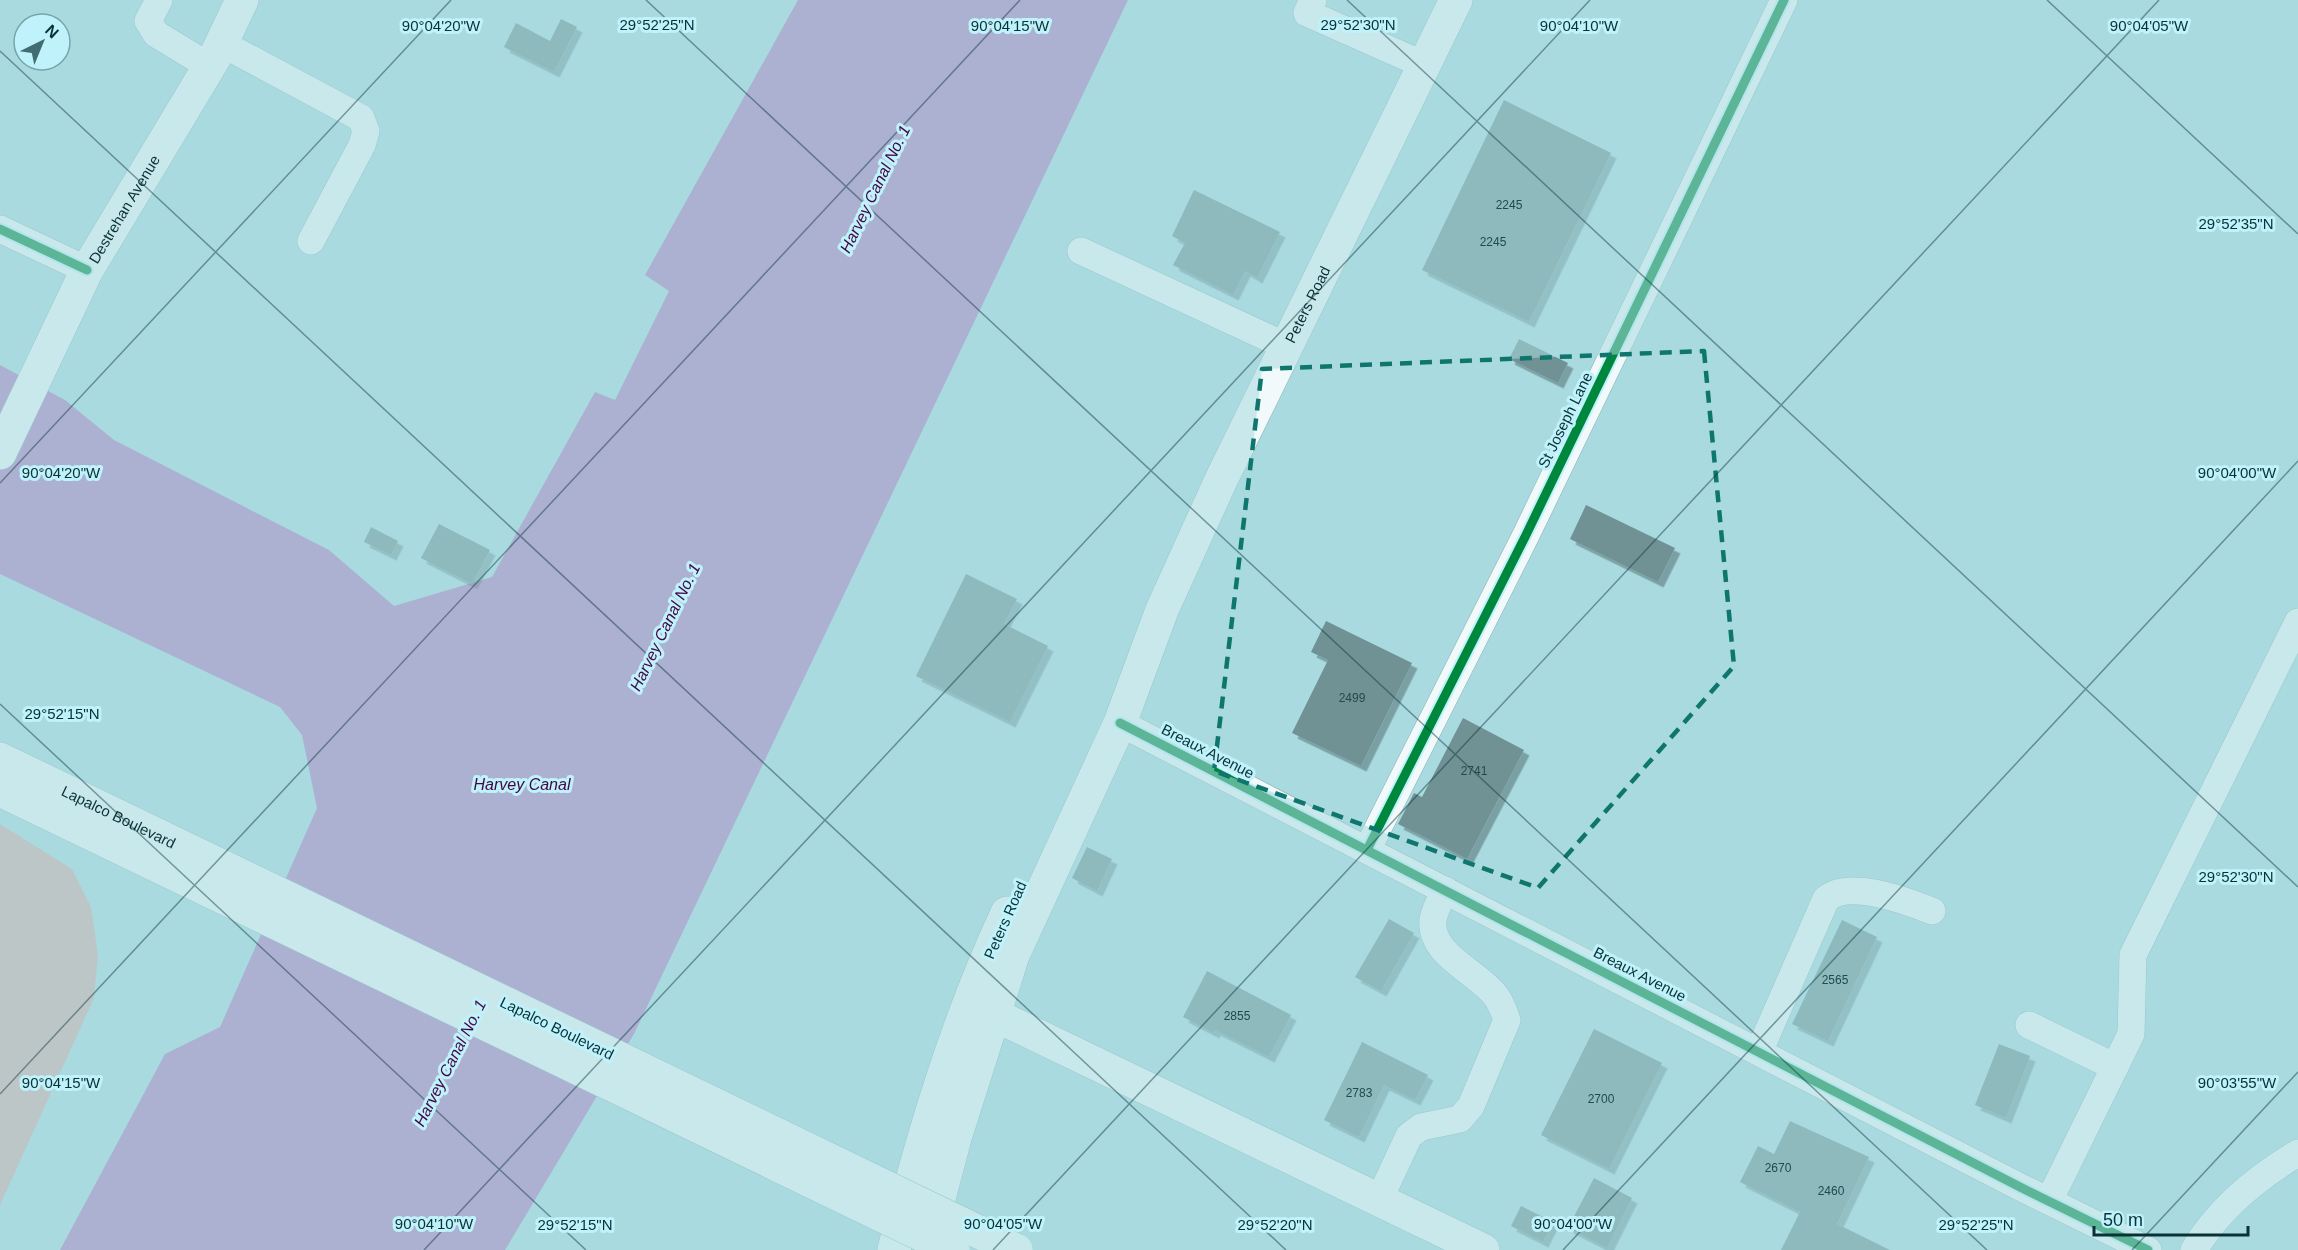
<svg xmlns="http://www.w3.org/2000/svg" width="2298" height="1250" viewBox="0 0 2298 1250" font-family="Helvetica,sans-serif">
	<defs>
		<filter id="shadow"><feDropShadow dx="5.5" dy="5.5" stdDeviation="0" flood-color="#0004"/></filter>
	</defs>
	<rect width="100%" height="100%" fill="#a8dae0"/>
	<path fill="#d5ada8" d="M0,824L72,869L91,907L98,955L94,998L0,1205Z"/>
	<path fill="#b27fc2" d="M798,0H1128L634,1034L505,1250H60L165,1054L220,1027L317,808L302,735L280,707L0,574V365L65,400L114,440L329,550L394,606L492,577L595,392L615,400L669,291L645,275Z"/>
	<g fill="#6f9294" filter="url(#shadow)">
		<path d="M561,19L577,27L554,72L504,47L516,23L550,41Z"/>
		<path d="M1504,100L1611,153L1529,322L1422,270Z"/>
		<path d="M1194,190L1280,232L1257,278L1245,271L1233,295L1173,265L1185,243L1172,236Z"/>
		<path d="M1519,339L1568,363L1558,383L1509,359Z"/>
		<path d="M1586,505L1675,548L1658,582L1570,539Z"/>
		<path d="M439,524L490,550L472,584L421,558Z"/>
		<path d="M371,527L398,541L391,555L364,542Z"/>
		<path d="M966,574L1017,599L1004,624L1048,646L1010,722L916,676Z"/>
		<path d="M1326,621L1412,663L1361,766L1292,733L1328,660L1311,652Z"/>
		<path d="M1463,718L1524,750L1467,859L1398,824L1414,793L1422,797Z"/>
		<path d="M1087,847L1112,859L1097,891L1072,878Z"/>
		<path d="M1389,919L1414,933L1381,991L1355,977Z"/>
		<path d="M1842,920L1877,937L1828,1041L1792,1024Z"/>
		<path d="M1207,971L1291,1015L1269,1057L1215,1030L1214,1033L1183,1017Z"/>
		<path d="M1594,1029L1662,1063L1609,1169L1541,1135Z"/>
		<path d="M1362,1042L1428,1075L1415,1100L1384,1085L1359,1137L1324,1120Z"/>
		<path d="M1999,1044L2030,1056L2006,1118L1975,1105Z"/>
		<path d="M1790,1121L1869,1157L1837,1224L1890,1250H1781L1800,1212L1740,1182L1758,1146L1774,1154Z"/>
		<path d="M1594,1178L1632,1198L1607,1248L1568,1228Z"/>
		<path d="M1521,1206L1553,1222L1543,1242L1511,1226Z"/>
	</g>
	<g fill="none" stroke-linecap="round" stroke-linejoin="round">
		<defs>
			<g id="minor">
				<path d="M159,0L148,21L156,34L209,66"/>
				<path d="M1313,0L1307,13L1424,65"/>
				<path d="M221,43L361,118L366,131L362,145L311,241"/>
				<path d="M0,229L87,270"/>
				<path d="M1081,251L1286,346"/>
				<path d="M1120,723L2020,1187L2148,1250"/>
				<path d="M1367,850L1526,535L1784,0"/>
				<path d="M2029,1025L2115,1067"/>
				<path d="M1759,1052L1826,899C1849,879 1907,901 1932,911"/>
				<path d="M1379,1200L1409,1136L1421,1127L1460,1119L1471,1106L1507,1020C1504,1012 1501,1002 1495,995C1476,971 1429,954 1433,920C1434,910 1441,900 1445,890"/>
				<path d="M2049,1201L2131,1034L2133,955L2298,622"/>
				<path d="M2194,1250C2219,1208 2256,1178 2298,1153"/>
			</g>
			<g id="major">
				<path id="s1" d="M0,453L87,270L215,57L242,0"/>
				<path id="s2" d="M0,759L559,1029"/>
				<path d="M0,790L548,1054"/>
				<path d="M974,1005L1483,1250"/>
				<path id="s3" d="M928,1240L955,1138L1013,955L1120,723L1162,610L1221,480L1456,0"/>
				<path d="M894,1250C922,1135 957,1020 1007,913"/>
			</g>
		</defs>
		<use href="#minor" stroke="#88b0b5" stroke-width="28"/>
		<use href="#major" stroke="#88b0b5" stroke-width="34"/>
		<use href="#minor" stroke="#f2f9fa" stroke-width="27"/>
		<use href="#major" stroke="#f2f9fa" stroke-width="33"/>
		<defs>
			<g id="major-bridge">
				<path d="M559,1029L1016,1250"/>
				<path d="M548,1054L953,1250"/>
			</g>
		</defs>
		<use href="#major-bridge" stroke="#88b0b5" stroke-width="34" stroke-linecap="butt"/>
		<use href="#major-bridge" stroke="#f2f9fa" stroke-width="33"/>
		<defs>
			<g id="cycleway">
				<path d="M0,229L87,270"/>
				<path d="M1120,723L2020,1187L2148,1250"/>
				<path d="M1367,850L1526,535L1784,0"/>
			</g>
		</defs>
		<use href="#cycleway" stroke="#bff2fa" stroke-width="13"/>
		<use href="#cycleway" stroke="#00873e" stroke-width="9"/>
	</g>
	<path d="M0 0H2298V1250H0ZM1704,351L1734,666L1538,888L1214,771L1262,369Z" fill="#a8dae0" fill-opacity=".55" fill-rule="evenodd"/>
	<path fill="none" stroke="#0f766e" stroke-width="4.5" stroke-dasharray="12 8" stroke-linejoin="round" d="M1704,351L1734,666L1538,888L1214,771L1262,369Z"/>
	<path fill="none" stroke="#093237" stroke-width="1.5" stroke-opacity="0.45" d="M646,0L1987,1250M1347,0L2298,887M2047,0L2298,234M0,51L1286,1250M0,483L451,0M0,704L586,1250M0,1094L1020,0M424,1250L1590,0M993,1250L2159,0M1563,1250L2298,461M2132,1250L2298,1072"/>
	<g text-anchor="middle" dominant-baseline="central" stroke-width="6" stroke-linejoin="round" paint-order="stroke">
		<g font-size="12" fill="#224a4e">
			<text x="1509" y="205">2245</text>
			<text x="1493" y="242">2245</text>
			<text x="1352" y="698">2499</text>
			<text x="1474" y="771">2741</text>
			<text x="1835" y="980">2565</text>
			<text x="1237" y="1016">2855</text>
			<text x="1359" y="1093">2783</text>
			<text x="1601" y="1099">2700</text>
			<text x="1778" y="1168">2670</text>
			<text x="1831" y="1191">2460</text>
		</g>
		<g font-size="15" fill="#093237" stroke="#bff2fa">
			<text stroke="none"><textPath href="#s1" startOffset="274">Destrehan Avenue</textPath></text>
			<text stroke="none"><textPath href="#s3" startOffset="1012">Peters Road</textPath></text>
			<text transform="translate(1565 420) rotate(-64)">St Joseph Lane</text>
			<text transform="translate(1208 751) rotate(27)">Breaux Avenue</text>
			<text stroke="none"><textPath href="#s2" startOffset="132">Lapalco Boulevard</textPath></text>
			<text transform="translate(1005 920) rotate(-66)">Peters Road</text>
			<text transform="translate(1640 974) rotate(27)">Breaux Avenue</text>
			<text transform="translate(557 1028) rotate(26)">Lapalco Boulevard</text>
		</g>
		<g font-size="16" font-style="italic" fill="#450646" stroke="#bff2fa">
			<text transform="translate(875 189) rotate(-64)">Harvey Canal No. 1</text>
			<text transform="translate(665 627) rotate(-64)">Harvey Canal No. 1</text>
			<text x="522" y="784">Harvey Canal</text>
			<text transform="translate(450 1063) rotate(-63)">Harvey Canal No. 1</text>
		</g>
	</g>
	<g font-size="15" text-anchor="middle" fill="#093237" stroke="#bff2fa" stroke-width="6" stroke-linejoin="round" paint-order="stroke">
		<text x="657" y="30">29°52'25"N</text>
		<text x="1358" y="30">29°52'30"N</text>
		<text x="441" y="31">90°04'20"W</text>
		<text x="1010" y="31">90°04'15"W</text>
		<text x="1579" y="31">90°04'10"W</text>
		<text x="2149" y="31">90°04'05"W</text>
		<text x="2236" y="229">29°52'35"N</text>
		<text x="2237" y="478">90°04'00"W</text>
		<text x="61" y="478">90°04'20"W</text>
		<text x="62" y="719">29°52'15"N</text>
		<text x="2236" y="882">29°52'30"N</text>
		<text x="2237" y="1088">90°03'55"W</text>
		<text x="61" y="1088">90°04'15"W</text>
		<text x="434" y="1229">90°04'10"W</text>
		<text x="1003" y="1229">90°04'05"W</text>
		<text x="1573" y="1229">90°04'00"W</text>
		<text x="575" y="1230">29°52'15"N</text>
		<text x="1275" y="1230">29°52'20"N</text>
		<text x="1976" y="1230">29°52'25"N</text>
	</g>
	<g transform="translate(42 42) rotate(43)"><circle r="28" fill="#bff2fa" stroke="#76a5ac" stroke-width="1.5"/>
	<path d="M0-4.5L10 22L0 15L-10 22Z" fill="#416d72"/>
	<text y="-9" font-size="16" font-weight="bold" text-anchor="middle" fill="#093237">N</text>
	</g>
	<path d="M2094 1226v9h154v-9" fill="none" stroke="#093237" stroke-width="3"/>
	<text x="2103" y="1226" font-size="18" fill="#093237" stroke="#bff2fa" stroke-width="4.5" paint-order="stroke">50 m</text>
</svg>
